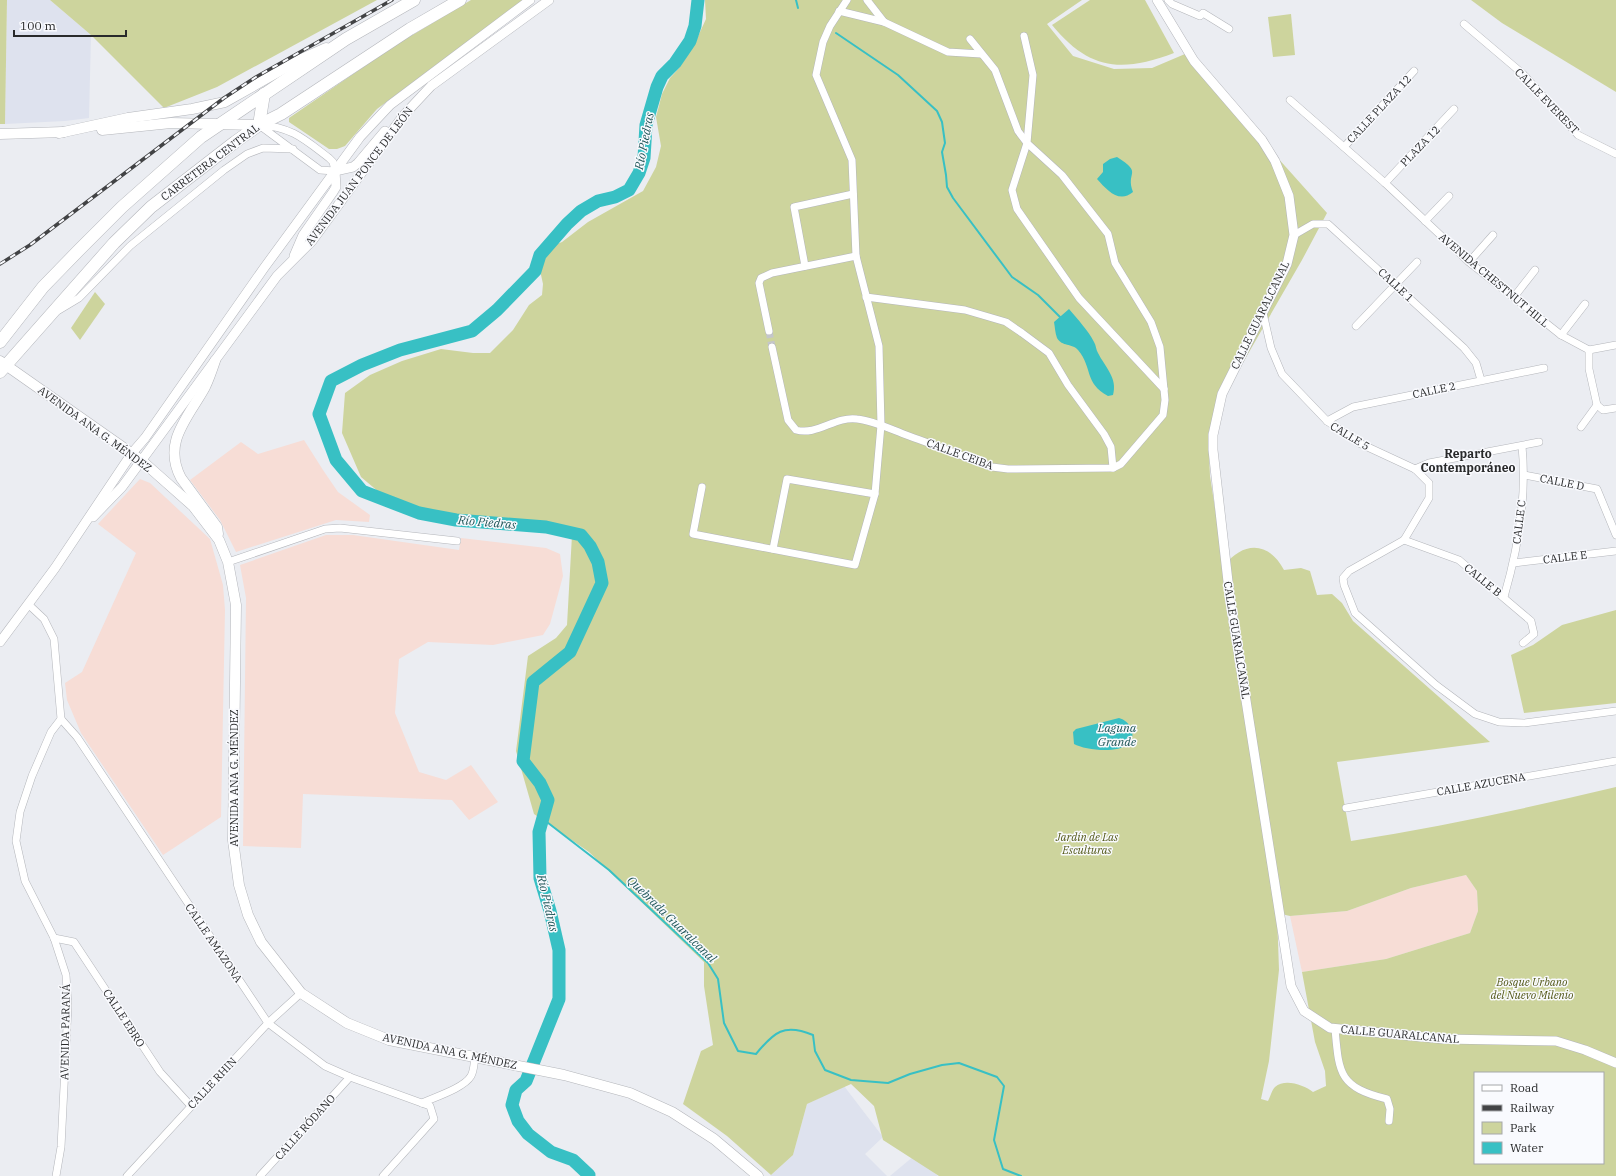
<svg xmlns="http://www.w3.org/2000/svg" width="1616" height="1176" viewBox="0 0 1616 1176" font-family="'IBM Plex Serif',serif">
	<rect width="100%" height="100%" fill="#ebedf2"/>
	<g fill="#dee2ee">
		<path d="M7,0H50L91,35L89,118L65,121L5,124Z"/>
		<path d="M844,1086L883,1137L865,1154L887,1176H770L793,1155L807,1104Z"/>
		<path d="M914,1156L938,1176H890Z"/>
	</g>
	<g fill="#f7ddd6">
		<path d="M304,440L323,470L338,492L370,515L369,522L336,520L236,552L220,520L190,480L241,442L258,454Z"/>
		<path d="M140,479L150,483L210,539L223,585L225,610L221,817L163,855L81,733L67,700L65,683L82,672L136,553L98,524Z"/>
		<path d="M326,535H353L459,550L461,538L546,548L560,554L563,576L550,624L543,635L493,645L428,642L399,659L395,713L419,772L446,780L471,765L498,802L469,820L452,800L303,794L301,848L243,846L246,598L240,565Z"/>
		<path d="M1466,875L1477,891L1478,911L1470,933L1386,959L1302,972L1290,916L1347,911L1411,888Z"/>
	</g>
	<g fill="#cdd49d" fill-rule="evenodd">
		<path d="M0,0H7L5,124H0Z"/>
		<path d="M50,0H377L217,87L164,108L91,35Z"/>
		<path d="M471,0H523L377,109L345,146L337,149H329L289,122V118L394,46Z"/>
		<path d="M705,0H1082L1047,24L1073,56L1114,69L1152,68L1185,54L1327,213L1302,260L1222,399L1208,434L1210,476L1224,566C1243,541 1269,541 1284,570L1301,568L1310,571L1317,595L1332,594L1342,603L1353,621L1490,742L1337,762L1351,841C1440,827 1528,808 1616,787V1176H939L883,1140L874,1106L851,1084L807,1104L793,1155L771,1175L727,1136L683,1104L701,1051L713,1045L704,986V962L589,852L534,814L516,751L528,656L556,638L567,625L572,535L563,532L453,522L399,509L361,477L342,433L345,393L370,375L402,361L441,349L473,353H490L513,330L529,305L542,295L543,284L536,252L562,242L588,222L643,191L656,167L661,146L656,117L662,94L670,78L679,68L694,45L706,19ZM1466,875L1477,891L1478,911L1470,933L1386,959L1302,972L1315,1042L1325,1071L1326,1086L1313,1092C1304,1085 1285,1078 1275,1087C1272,1090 1270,1097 1268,1101L1261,1099L1269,1061L1279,970L1277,913L1290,916L1347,911L1411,888ZM1475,1073H1603V1163H1475Z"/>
		<path d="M1090,0H1145L1174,53C1121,73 1089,70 1052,25Z"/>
		<path d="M1471,0H1616V92L1502,23Z"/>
		<path d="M1291,14L1295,55L1273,57L1268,17Z"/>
		<path d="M95,292L105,304L80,340L71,328Z"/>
		<path d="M1616,610V703L1524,713L1511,655L1533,645L1562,625Z"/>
	</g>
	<g fill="#38c0c4">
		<path d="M1117,157C1144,174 1125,171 1133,192C1119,204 1107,190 1097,179L1103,172V164L1110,159Z"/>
		<path d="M1069,309C1078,320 1088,330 1094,342C1096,345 1096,350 1098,353C1105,367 1118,378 1113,395L1108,396C1084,383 1093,368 1078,350C1072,343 1062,347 1057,338C1055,333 1055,327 1054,322Z"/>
		<path d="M1119,718C1130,721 1138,735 1128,744C1117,754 1085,750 1074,744L1073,732L1076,729Z"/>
	</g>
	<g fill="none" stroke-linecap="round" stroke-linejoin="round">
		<g stroke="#38c0c4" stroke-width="2">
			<path d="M796,0L798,8"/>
			<path d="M836,33L898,75L937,111L942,122L945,143L942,152L946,175L947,187L953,198L1012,277L1038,295L1060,317"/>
			<path d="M543,819L609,870L708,963L718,979L724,1023L738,1051L756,1054C774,1032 784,1023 813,1035L815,1051L825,1070L851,1080L888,1083L910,1074L942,1065L959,1063L997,1077L1004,1086L994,1140L1003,1169L1021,1176"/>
		</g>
		<path stroke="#38c0c4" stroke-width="13" d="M588,1176L589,1175L573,1160L551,1152L528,1134L518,1121L512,1105L516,1090L526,1081L559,999V950L550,911L540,878L539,832L548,800L540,783L523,761L533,682L570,652L602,583L598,562L590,546L581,535L546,527L456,520L419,513L362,491L336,460L319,414L331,381L362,365L400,350L472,331L497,310L535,271L540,255L567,224L581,211L598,201L615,197L629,190L639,173L644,158L646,125L657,87L662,76L675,63L690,41L695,26L698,0"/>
		<path stroke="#c4c6ca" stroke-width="7" stroke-dasharray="7 3.5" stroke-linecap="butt" d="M769,331L772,347"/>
		<defs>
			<g id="minor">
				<path d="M867,0L884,22L948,52L981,54"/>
				<path d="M1168,0L1172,4L1200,16L1203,13L1229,29"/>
				<path d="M839,11L884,22"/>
				<path d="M1464,24L1523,74L1578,135L1616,154"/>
				<path d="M970,39L995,70L1018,131L1027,143L1012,190L1017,209L1079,298L1164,389"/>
				<path d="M1290,100L1385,183L1469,262L1561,335L1589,350L1616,345"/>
				<path d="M259,125C292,127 304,139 329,158L333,162L335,171L320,170Z"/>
				<path d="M1344,147L1414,71"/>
				<path d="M1385,183L1454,109"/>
				<path d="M1425,221L1449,196"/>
				<path d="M1294,235L1313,224H1328L1464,348L1476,363L1481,380"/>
				<path d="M1469,262L1493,235"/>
				<path d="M805,266L794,207L853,194"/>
				<path d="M866,297L965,310L1006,322L1022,333L1049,353L1068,385L1104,434L1111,447L1113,468"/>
				<path d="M1514,297L1535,270"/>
				<path d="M59,310L79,298L130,246L224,170L247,154L263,148L293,149"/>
				<path d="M1263,313L1271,348L1282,374L1327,421L1359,443L1415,469L1429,483V498L1404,540L1349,571L1343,578L1344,585L1355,613L1436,685L1475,714L1499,722L1524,723L1616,711"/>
				<path d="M1356,326L1417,262"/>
				<path d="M769,331L759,283L761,278L772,273L856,256"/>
				<path d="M1561,335L1585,304"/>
				<path d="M772,347L788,420L796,430C817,436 835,416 857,419C875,421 892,430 909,436C937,446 965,457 992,467L1008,469L1113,468L1121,464L1163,415L1165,400L1160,347L1151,322L1115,263L1108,234L1062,175L1027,143L1033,75L1024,36"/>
				<path d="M1589,350V369L1597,405L1603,410L1616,408"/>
				<path d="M1327,421L1353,407L1544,368"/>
				<path d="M1581,427L1597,405"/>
				<path d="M1415,469L1429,463L1539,442"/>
				<path d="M1524,475L1597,489L1616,535"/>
				<path d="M702,487L693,534L855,565L875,494L881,425L879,346L856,256L852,160L816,75L823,42L830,26L847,0"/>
				<path d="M1404,540L1459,560L1531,621L1534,634L1523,643"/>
				<path d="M773,549L787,479L875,494"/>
				<path d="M228,562L325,529L340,528L457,541"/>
				<path d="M1514,563L1616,551"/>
				<path d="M1504,597C1518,549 1527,496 1522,446"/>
				<path d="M28,604L44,619L54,639L61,719L51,732L32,776L20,812L16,841L25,881L54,938L66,975L68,1006L61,1147L56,1176"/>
				<path d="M61,719L77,737L268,1023L325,1066L350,1077L430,1106L434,1119L383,1176"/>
				<path d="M1346,808L1616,761"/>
				<path d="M54,938L74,942L160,1072L191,1106"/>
				<path d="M1335,1029C1339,1074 1339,1087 1387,1099L1390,1109L1389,1121"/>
				<path d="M422,1103C435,1097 464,1088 471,1076C474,1071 474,1063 475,1057"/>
				<path d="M127,1176L268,1023L301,993"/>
				<path d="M260,1176L350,1077"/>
			</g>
			<g id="tertiary">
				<path d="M1157,0L1194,61L1262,140L1275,161L1289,196L1294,235L1287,264L1222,394L1213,435V450L1230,599L1291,986L1304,1011L1330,1028L1444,1039L1556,1041L1585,1050L1616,1063"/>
				<path d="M335,171L353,167L358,163L385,131"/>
				<path d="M294,256L303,235L333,192L336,187L335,171"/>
				<path d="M93,517L122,487L277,276L312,241L403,116L431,86L549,0"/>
				<path d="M0,642L55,568L132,453L145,438L264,268L360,137L390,105L530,0"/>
			</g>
			<g id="secondary">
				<path d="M102,130L171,123L259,125"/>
				<path d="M59,133L128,118L192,109L225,102L299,60L326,48"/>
				<path d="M0,134L64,132"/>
				<path d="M0,361L141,460L193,506L219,540L228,562L236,605L233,840L239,885L248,915L261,942L301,993L347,1023L389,1040L564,1075L630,1093L672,1112L714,1139L758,1176"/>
				<path d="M215,361C212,370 209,379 205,387C188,418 162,442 181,478L217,527L218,534"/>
			</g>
			<g id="trunk">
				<path d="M259,125L264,94"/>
				<path d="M0,342L43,287L78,251L122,207L201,137L346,39L414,0"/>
				<path d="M0,372L114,243L151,207L235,142L259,125L281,114L410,29L460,0"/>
			</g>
		</defs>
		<use href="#minor" stroke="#b4b6bb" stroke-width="8"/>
		<use href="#tertiary" stroke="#b4b6bb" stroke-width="10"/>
		<use href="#secondary" stroke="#b4b6bb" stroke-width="11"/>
		<use href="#trunk" stroke="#b4b6bb" stroke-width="13"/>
		<use href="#minor" stroke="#fff" stroke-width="7"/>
		<use href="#tertiary" stroke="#fff" stroke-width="9"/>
		<use href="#secondary" stroke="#fff" stroke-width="10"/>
		<use href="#trunk" stroke="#fff" stroke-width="12"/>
		<defs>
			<path id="rail" d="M0,264L30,245L224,98L256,77L392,0"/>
		</defs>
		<use href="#rail" stroke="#424345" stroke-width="3.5"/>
		<use href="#rail" stroke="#f9fafe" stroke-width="2" stroke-dasharray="6" stroke-linecap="butt"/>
	</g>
	<g text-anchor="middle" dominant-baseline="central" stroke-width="3" stroke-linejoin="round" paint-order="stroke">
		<g font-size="11" fill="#292a2b" stroke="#f9fafe">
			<text transform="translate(1547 101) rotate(46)">CALLE EVEREST</text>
			<text transform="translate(1379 109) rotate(-47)">CALLE PLAZA 12</text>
			<text transform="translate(1420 146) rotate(-46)">PLAZA 12</text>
			<text transform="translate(210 162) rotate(-37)">CARRETERA CENTRAL</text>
			<text transform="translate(359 176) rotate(-53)">AVENIDA JUAN PONCE DE LEÓN</text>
			<text transform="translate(1494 280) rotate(40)">AVENIDA CHESTNUT HILL</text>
			<text transform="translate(1396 285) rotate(43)">CALLE 1</text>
			<text transform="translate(1260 315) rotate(-64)">CALLE GUARALCANAL</text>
			<text transform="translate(1434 390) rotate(-12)">CALLE 2</text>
			<text transform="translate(95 429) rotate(36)">AVENIDA ANA G. MÉNDEZ</text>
			<text transform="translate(1350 436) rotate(31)">CALLE 5</text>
			<text transform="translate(960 454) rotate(20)">CALLE CEIBA</text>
			<text transform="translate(1562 482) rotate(11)">CALLE D</text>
			<text transform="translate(1519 522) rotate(-83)">CALLE C</text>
			<text transform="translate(1565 557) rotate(-7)">CALLE E</text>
			<text transform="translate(1483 580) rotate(39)">CALLE B</text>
			<text transform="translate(1237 640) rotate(81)">CALLE GUARALCANAL</text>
			<text transform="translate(234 778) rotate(-90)">AVENIDA ANA G. MÉNDEZ</text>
			<text transform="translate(1481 784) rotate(-10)">CALLE AZUCENA</text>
			<text transform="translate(214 943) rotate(56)">CALLE AMAZONA</text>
			<text transform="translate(124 1018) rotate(57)">CALLE EBRO</text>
			<text transform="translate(65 1032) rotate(-89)">AVENIDA PARANÁ</text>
			<text transform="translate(1400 1034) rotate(5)">CALLE GUARALCANAL</text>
			<text transform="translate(450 1051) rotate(12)">AVENIDA ANA G. MÉNDEZ</text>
			<text transform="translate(212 1083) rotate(-47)">CALLE RHIN</text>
			<text transform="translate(305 1127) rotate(-48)">CALLE RÓDANO</text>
		</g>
		<g font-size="11" font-style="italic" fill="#535818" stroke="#f9fafe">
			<text x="1087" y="837">Jardín de Las<tspan x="1087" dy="13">Esculturas</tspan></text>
			<text x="1532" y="982">Bosque Urbano<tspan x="1532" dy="13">del Nuevo Milenio</tspan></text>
		</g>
		<g font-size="12" font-style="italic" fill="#1d5456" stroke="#f9fafe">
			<text transform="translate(644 141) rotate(-79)">Río Piedras</text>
			<text transform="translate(487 522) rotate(5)">Río Piedras</text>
			<text x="1117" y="727">Laguna<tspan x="1117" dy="14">Grande</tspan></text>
			<text transform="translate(548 903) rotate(77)">Río Piedras</text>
			<text transform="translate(672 919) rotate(44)">Quebrada Guaralcanal</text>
		</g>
		<g font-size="12" font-weight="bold" fill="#292a2b" stroke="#f9fafe">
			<text x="1468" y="453">Reparto<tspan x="1468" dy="14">Contemporáneo</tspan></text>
		</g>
	</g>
	<rect x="1474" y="1072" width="130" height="92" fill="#f9fafe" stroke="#a6a7aa"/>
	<rect x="1482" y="1085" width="20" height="6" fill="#ffffff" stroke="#a6a7aa"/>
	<text x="1510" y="1092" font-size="12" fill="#292a2b">Road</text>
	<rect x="1482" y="1105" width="20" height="6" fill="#424345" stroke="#a6a7aa"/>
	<text x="1510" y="1112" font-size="12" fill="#292a2b">Railway</text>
	<rect x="1482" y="1122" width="20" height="12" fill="#cdd49d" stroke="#a6a7aa"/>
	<text x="1510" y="1132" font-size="12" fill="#292a2b">Park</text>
	<rect x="1482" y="1142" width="20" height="12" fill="#38c0c4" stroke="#a6a7aa"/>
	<text x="1510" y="1152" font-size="12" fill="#292a2b">Water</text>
	<path d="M14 30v6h112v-6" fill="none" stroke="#292a2b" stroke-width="2"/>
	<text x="20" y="30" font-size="12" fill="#292a2b" stroke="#f9fafe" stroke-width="3" paint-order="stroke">100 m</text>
</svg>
